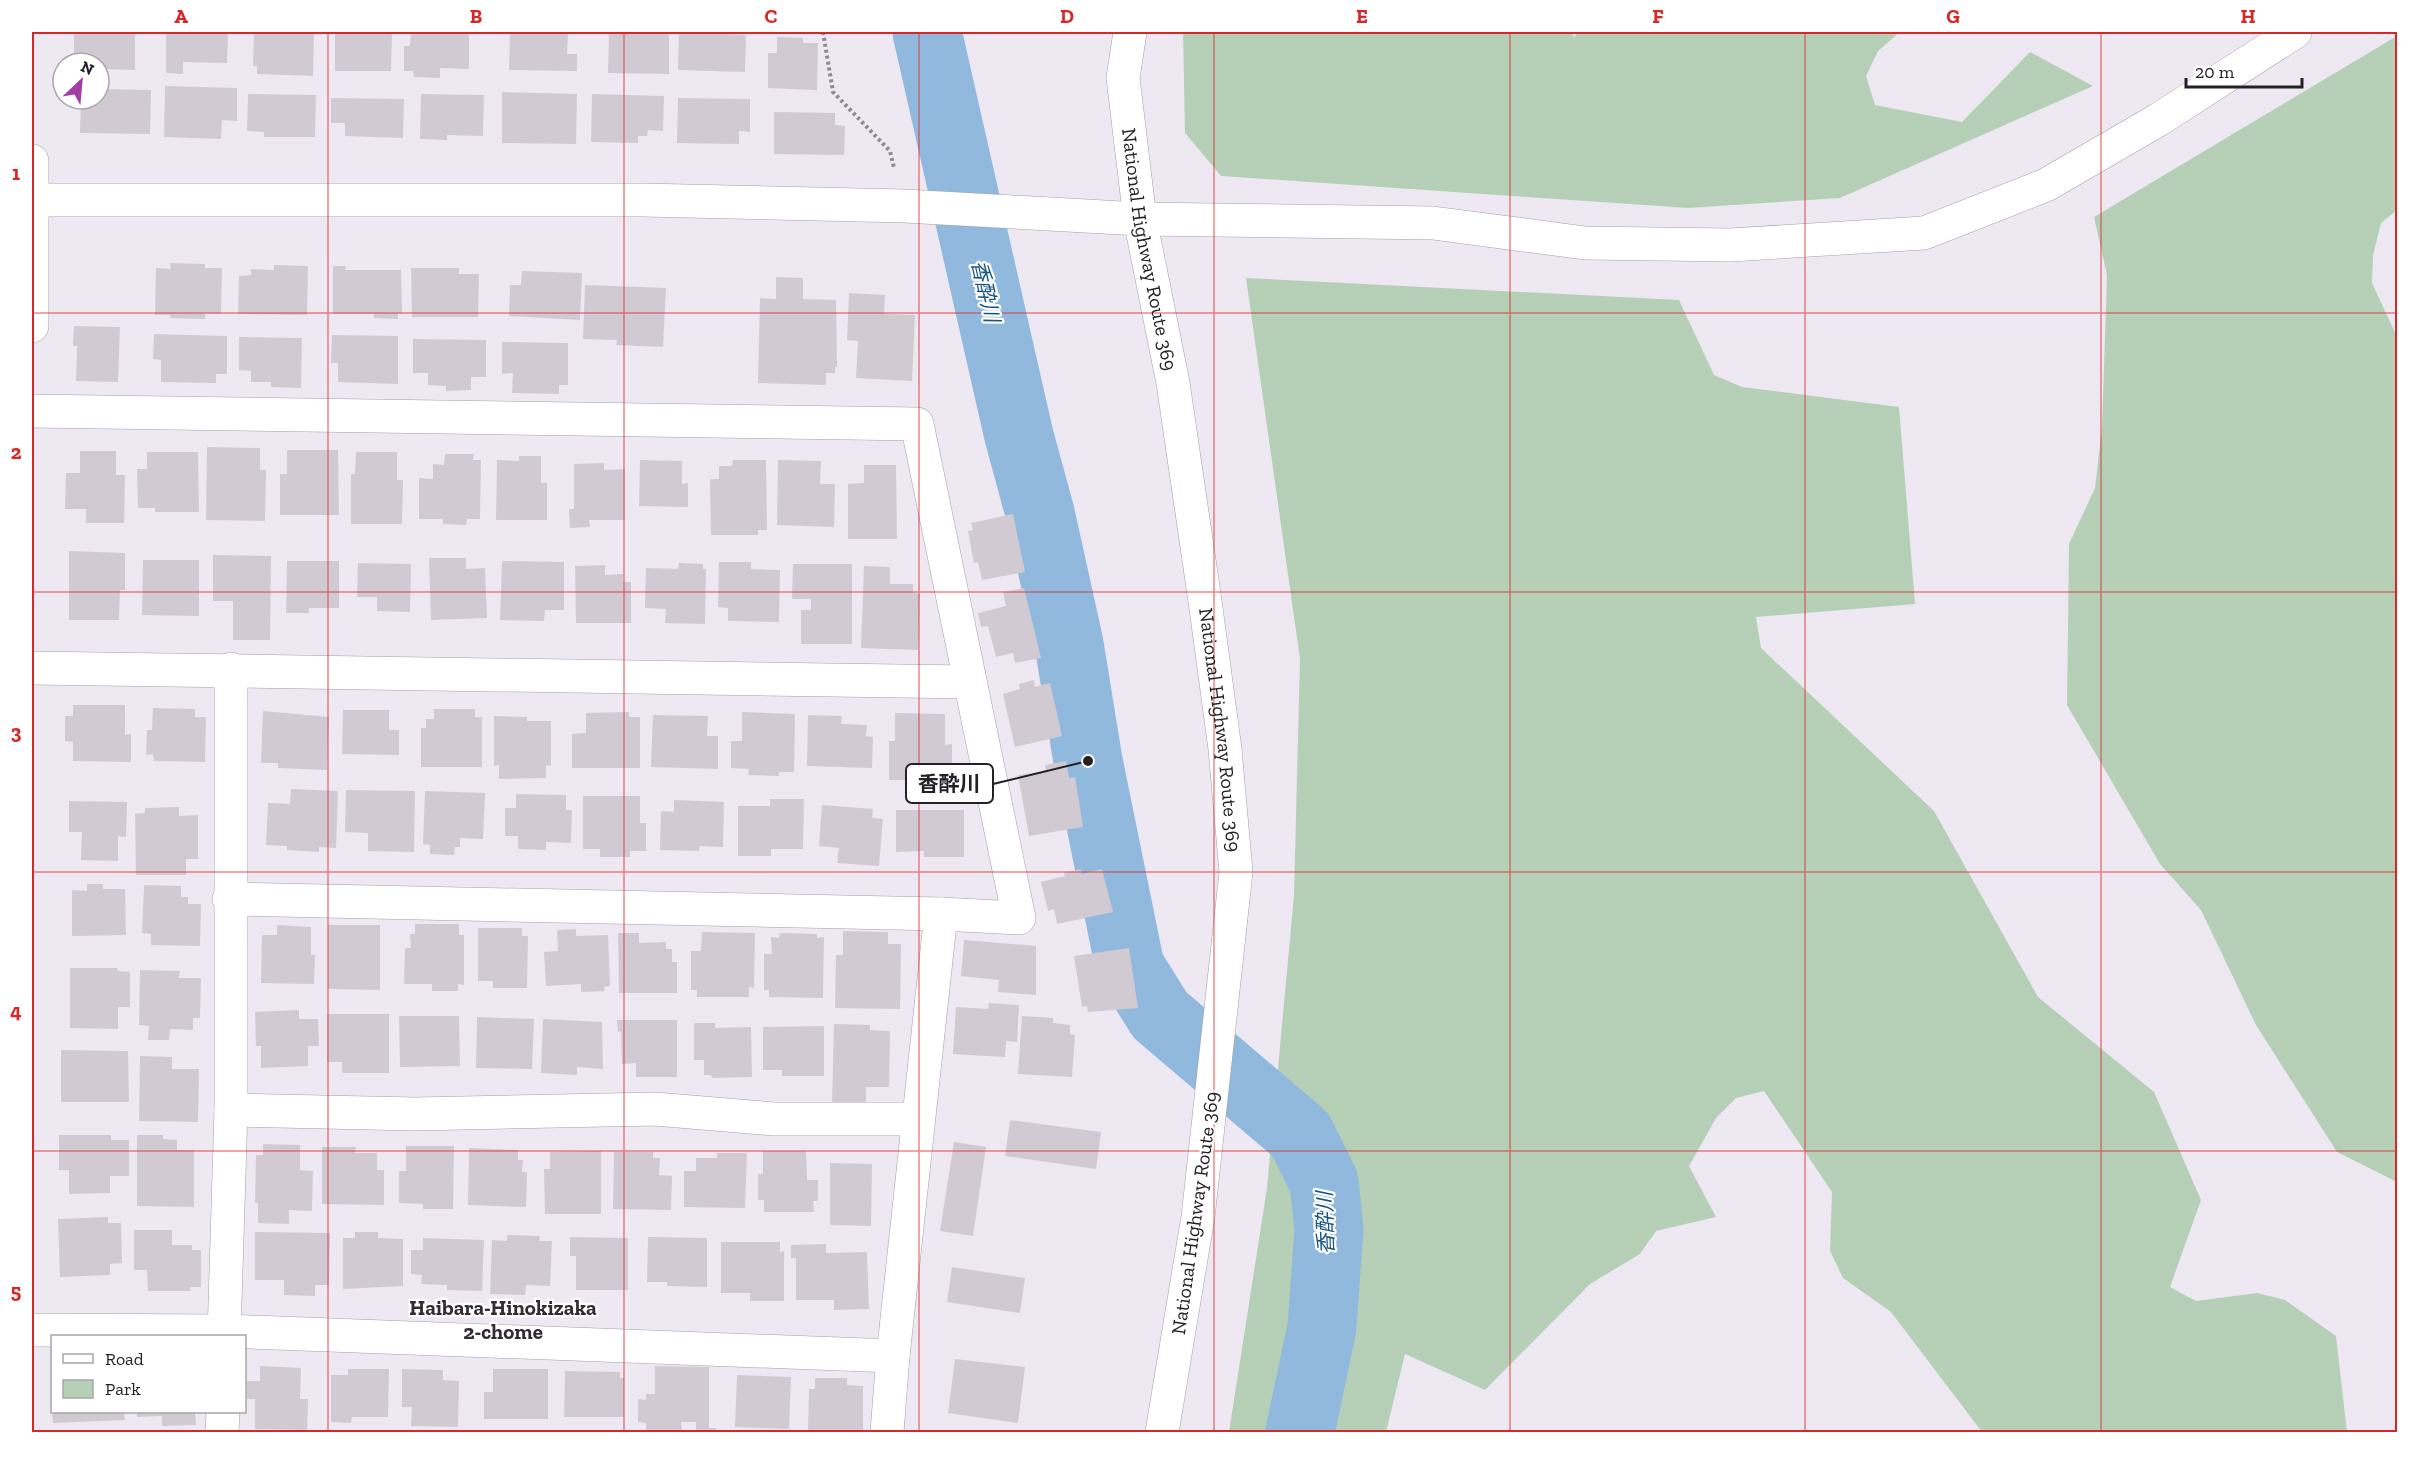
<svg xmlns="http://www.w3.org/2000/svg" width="2429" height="1464" viewBox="0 0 2429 1464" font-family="'Zilla Slab','Noto Sans JP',serif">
	<rect width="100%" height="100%" fill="#eee8f2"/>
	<g fill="#b6d0b7">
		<path d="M1183,32H1572L1574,38L1577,32H1900L1878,51L1866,76L1875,105L1962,122L2030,52L2093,86L1840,198L1688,208L1221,176L1185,133Z"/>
		<path d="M2397,36V210L2381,223L2373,255L2372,283L2398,339L2397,1182L2337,1152L2256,1025L2201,910L2160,864L2067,705L2069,544L2095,488L2102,428L2107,275L2094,217Z"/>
		<path d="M1246,278L1679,300L1714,375L1742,387L1899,407L1915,604L1756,617L1761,648L1934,811L2038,997L2154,1092L2201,1200L2170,1287L2196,1301L2257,1293L2285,1300L2336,1336L2347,1432H1982L1891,1312L1843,1278L1830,1251L1832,1192L1764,1091L1736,1098L1716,1118L1689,1166L1716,1217L1656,1231L1640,1254L1590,1284L1485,1390L1405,1354L1386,1432H1229L1267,1188L1294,895L1300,659Z"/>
	</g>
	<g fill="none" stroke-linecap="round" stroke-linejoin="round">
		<path stroke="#91b9de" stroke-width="69" d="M927,32L1019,436L1040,513L1069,644L1088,761L1130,967L1160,1015L1300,1134L1324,1182L1329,1229L1322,1327L1300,1432"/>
	</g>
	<g fill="#d2cad3">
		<path d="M74,32H135V70L99,69V63H74Z"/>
		<path d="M166,32H228L227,63L183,62V74L166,73Z"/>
		<path d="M254,32H314L313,76L257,74V66H253Z"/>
		<path d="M335,32H392L391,71H335Z"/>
		<path d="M411,32H469V69L440,68V78L414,77L413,71H404V46H410Z"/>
		<path d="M510,32H568L567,54H577V71L509,70Z"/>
		<path d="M609,32H669V74L608,73Z"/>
		<path d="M679,32L746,35L745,72L678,70Z"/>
		<path d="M777,37L803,38V43H818L817,90L768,88V53H777Z"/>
		<path d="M165,86L237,88V121L222,120L221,139L164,137Z"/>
		<path d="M99,89L151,90L150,134L80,133L81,99H99Z"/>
		<path d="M502,92L577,94L576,144L502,143Z"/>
		<path d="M248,94L316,95L315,137H264V132L247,131Z"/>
		<path d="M421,94L484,95L483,136L447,135V140L420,139Z"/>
		<path d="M592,94L664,96L663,131L648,130L647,136H638V143L591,142Z"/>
		<path d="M331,98L404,99L403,138L345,136V123H331Z"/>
		<path d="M678,98L750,99V132L739,131V144L677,143Z"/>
		<path d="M774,112L835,113V125L845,126L844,155L774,154Z"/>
		<path d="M170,263L205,264V268H222L221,314L205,313V319L170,318V315H155L156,268L171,269Z"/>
		<path d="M274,265L308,266L307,315L238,314L239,276L251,275V269L274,270Z"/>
		<path d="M333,266H346L345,270H401L402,313H398V319L374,318V314H333Z"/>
		<path d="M411,268H459V274H479L478,317H412Z"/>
		<path d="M522,271L582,273L580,320L509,316L510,285H521Z"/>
		<path d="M776,277L803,278V299L836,300L837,367H835V373H826V385L758,383L760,298L776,299Z"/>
		<path d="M585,285L666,288L663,347L616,345L617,340L583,339Z"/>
		<path d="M849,293L885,295L884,314L915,315L912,381L856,378L858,341L847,340Z"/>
		<path d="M74,326L120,327L118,382L76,381L77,346H73Z"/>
		<path d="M154,334L227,336V374H216V383L161,382V360L153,359Z"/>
		<path d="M332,335L398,336V384L338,382V363H331Z"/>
		<path d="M239,337L302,338L301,388L271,387V382H251V371L239,370Z"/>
		<path d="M413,339L486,340V377H471V390L446,391V386L428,385V373H413Z"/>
		<path d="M502,342L568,343V385H559V394L512,393L513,373L502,374Z"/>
		<path d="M207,447L260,448V470H266L265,521L206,520Z"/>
		<path d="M287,450H338L339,515H280V474H287Z"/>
		<path d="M80,451H116V475H125L124,523H86V509H65L66,473H80Z"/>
		<path d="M147,452H198L199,512H155V508H138L137,469H147Z"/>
		<path d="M356,452H397V480H403L402,524H351V474H355Z"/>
		<path d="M445,454H474L473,460H481L480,519H467L466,525L443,524V519H419V478L433,479V464L444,465Z"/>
		<path d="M519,456H541V483H547V520H496L497,460L519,461Z"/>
		<path d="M640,460L682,461V484L688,483V507L639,506Z"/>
		<path d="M733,460H766L767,530H758V535H711L710,479H719V466H732Z"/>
		<path d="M778,460L821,461L820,484H835L834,527L777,525Z"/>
		<path d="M604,463V470L625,469V520H589L590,527L570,528L569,509H574V464Z"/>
		<path d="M864,465H896L897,539H848V484L864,483Z"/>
		<path d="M1013,514L1025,572L982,580L978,562L974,563L968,531L973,530L971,523Z"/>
		<path d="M69,551L125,553V590H120L119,620H69Z"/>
		<path d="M213,555L271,556L270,640H233V601H213Z"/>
		<path d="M429,558H466V569L485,568L487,618L431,620Z"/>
		<path d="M143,560H199V616L142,615Z"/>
		<path d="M287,561H339V608H309V613H286Z"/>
		<path d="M502,561L564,562V610H545L544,621L500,620Z"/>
		<path d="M719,562H751V569L780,570L779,622L728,621V608L718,607Z"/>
		<path d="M358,563L411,564L410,612L377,611V597H357Z"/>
		<path d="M679,563L703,564V569H706L705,624L665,623L666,609L645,608L646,568L678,569Z"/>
		<path d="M793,564H852V644H801V610H811V599H792Z"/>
		<path d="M605,565V575L623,574V582H631V623H576L575,566Z"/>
		<path d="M864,566L890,567V584H913V593L920,594L918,650L861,648Z"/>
		<path d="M1024,588L1041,658L1015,663L1013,653L996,657L988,626L981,627L978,613L1006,606L1003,592Z"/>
		<path d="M1034,680L1035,687L1050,683L1062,736L1015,747L1003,694L1020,689L1019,684Z"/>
		<path d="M73,705H125V735L131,734V762L73,761V742L65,741V716H73Z"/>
		<path d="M153,708L195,709V717H206L205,762L154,761L153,754L146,755L147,730H152Z"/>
		<path d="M434,709H475V717H482V767H421V728H426V719H434Z"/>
		<path d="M343,710H389V730H399V755L342,754Z"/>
		<path d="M263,711L329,717L327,770L278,768V763H261Z"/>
		<path d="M629,712V717H640V768H572V734L586,733V713Z"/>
		<path d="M742,712L795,714L794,772H779V776L748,775L749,769L731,768V741H742Z"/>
		<path d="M895,713L945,714V745L952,744V780H889V741H895Z"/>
		<path d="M653,715L708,716L707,736H718V769L651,767Z"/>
		<path d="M808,715L842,716L841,724L867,725L866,736L873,737L872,768L807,766Z"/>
		<path d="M494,716L527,717V721H551V766L546,765V778L499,779V765L494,766Z"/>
		<path d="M1066,761L1069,778L1075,777L1083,827L1029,836L1018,775L1046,771L1045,765Z"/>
		<path d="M291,789L338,791L336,848L319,847V852L287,850V846L266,845L268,803L290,804Z"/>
		<path d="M346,790L415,791L414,852L368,851V833L345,832Z"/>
		<path d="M425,791L485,793L483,839L460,838V847H455L454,855L430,854V845L423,844Z"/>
		<path d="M516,794L566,795V810H572L571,843L546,842V850L518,849V836H505V808H516Z"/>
		<path d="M583,796H640V823H646V851H630V857H600V849H583Z"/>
		<path d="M770,799H804L803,849H771V856H738V806H770Z"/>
		<path d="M674,800L724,802L723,847L700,846L699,851L660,850L661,811L674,812Z"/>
		<path d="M69,801L127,802L126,837L118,836V861L81,860L82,832H69Z"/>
		<path d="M822,805L873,809L872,818L883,819L879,866L837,863L839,848L819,846Z"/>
		<path d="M179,807V816L198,815V859H186V875H136L135,814L145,813V808Z"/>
		<path d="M896,810H964V857H924V851L896,852Z"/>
		<path d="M1081,869L1082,874L1102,869L1113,912L1057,924L1054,909L1048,911L1041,882L1065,876L1064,873Z"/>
		<path d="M87,884H103V889H125L126,935L72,936V890L87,891Z"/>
		<path d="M144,885L181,886V897H188V904H201L200,946L151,945V934L142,933Z"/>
		<path d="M415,924H459V935H464V985L458,984V991H432V984H404L405,948H411L410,934H415Z"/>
		<path d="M277,925L311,927V955H315L314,984L261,983L262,935H277Z"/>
		<path d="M328,925H380V990L328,989Z"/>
		<path d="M478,928H522V936H528L527,988H493V981H478Z"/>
		<path d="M576,929V936L608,935L610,986L604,987L605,991L581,992V984L546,986L544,952L558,951L557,930Z"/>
		<path d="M843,931L888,932V944H901L900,1009L835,1008L836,955H843Z"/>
		<path d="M702,932L755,933L754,988L749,987V997H697V990H691V951H701Z"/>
		<path d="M618,933H639V943L666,942V949H672V962H677V993H619Z"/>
		<path d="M780,933L817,934V938L824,937L823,998L769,997V990H764V954H772L771,937L779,938Z"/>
		<path d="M964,940L1036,946V995L998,992L999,980L961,976Z"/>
		<path d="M1129,948L1138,1008L1088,1012L1087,1006L1082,1007L1074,956Z"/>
		<path d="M70,968H117L118,971L130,972V1007H118V1029L70,1028Z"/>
		<path d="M140,970L180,971L179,978H201L200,1018H193V1030L170,1029L169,1040H148L149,1026L139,1025Z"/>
		<path d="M989,1003L1019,1005L1017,1042L1006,1041L1005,1057L953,1054L956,1007L988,1009Z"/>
		<path d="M299,1010V1019H318L319,1046H308V1066L261,1068V1046H256L255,1012Z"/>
		<path d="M327,1014H389V1073H342V1062H327Z"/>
		<path d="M399,1016H459L460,1066L400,1067Z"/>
		<path d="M1022,1016L1053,1018V1023L1070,1025V1034L1075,1035L1072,1077L1018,1074Z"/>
		<path d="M477,1017L534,1019L532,1069L476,1068Z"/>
		<path d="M543,1019L602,1022L603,1069L577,1067V1075L541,1073Z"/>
		<path d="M617,1020H677V1077H636V1063L622,1064L621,1031L618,1032Z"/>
		<path d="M694,1023H715V1028L751,1027L752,1077L712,1078L711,1075H704V1060H694Z"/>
		<path d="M834,1024L870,1025V1030L890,1031L889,1087H866V1105L832,1104Z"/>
		<path d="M824,1026V1076H782V1070H763V1027Z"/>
		<path d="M61,1050L128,1051L129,1102H61Z"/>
		<path d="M140,1056L172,1057V1069H199L198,1122L139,1121Z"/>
		<path d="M1010,1120L1101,1132L1096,1169L1005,1156Z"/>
		<path d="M59,1135H111V1140H129V1176H110V1193L69,1194V1170H59Z"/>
		<path d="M137,1135H163V1139L177,1140V1150H194V1207L137,1206Z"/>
		<path d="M954,1142L986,1147L973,1236L940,1231Z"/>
		<path d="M263,1144L300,1145V1170L313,1171L312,1211L289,1210V1224L258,1223V1203H255L256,1155H263Z"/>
		<path d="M406,1146H454L453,1209H423V1204L399,1203V1171H406Z"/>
		<path d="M322,1147H356L355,1153H377V1170H384V1205L322,1204Z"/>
		<path d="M469,1148L518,1150V1160H523L522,1172H527L526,1207L468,1205Z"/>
		<path d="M601,1151V1214H545L544,1169H550V1152Z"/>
		<path d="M763,1151H806L807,1180H818V1201H813L814,1212H764V1200H758V1174H763Z"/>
		<path d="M614,1152H653V1158H660L659,1175L672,1176L671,1210L613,1209Z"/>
		<path d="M717,1153H747L745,1208L684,1207V1171H696V1158H717Z"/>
		<path d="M830,1163L872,1164L871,1226L830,1225Z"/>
		<path d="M108,1217V1223H121L122,1263L110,1264V1275L60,1277L58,1219Z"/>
		<path d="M134,1230H172V1245H192V1250H201V1287H190V1291H148L147,1270H134Z"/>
		<path d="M255,1232L330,1233L329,1285H315V1296L284,1295V1280H255Z"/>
		<path d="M355,1232H378V1238L403,1239V1286L343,1289V1238H355Z"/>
		<path d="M507,1235L540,1236L539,1241H552L550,1286L526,1285L525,1295L490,1294L492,1240L507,1241Z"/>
		<path d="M570,1237L628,1238V1290H576V1256H570Z"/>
		<path d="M648,1237L707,1238V1287L667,1286V1282H647Z"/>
		<path d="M423,1238L484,1240L482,1291L447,1290V1285L421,1284L422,1275L411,1274V1250H423Z"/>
		<path d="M721,1242H780V1252L784,1251V1301H750V1293H721Z"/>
		<path d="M826,1244V1253L867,1252L869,1309L834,1310V1300H796V1258H791V1245Z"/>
		<path d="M952,1267L1025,1278L1020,1313L947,1302Z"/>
		<path d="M955,1359L1025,1367L1018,1423L948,1413Z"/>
		<path d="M260,1366L301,1368L300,1399H308L307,1430L255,1429V1399H247V1381H260Z"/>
		<path d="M655,1366L709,1367V1428H716V1432H696V1422H681L682,1432H646V1423L638,1422V1399L646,1400V1394H655Z"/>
		<path d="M348,1369H389L388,1417H352L351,1423L331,1422V1375H348Z"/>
		<path d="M402,1369L443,1370V1380L459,1381L458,1427L411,1426L412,1407H402Z"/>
		<path d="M493,1369H548V1419H484V1392H493Z"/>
		<path d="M565,1371L620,1372V1378H624V1417H564Z"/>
		<path d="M737,1375L791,1377L789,1429L735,1427Z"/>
		<path d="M815,1378H847V1385L863,1386V1432H808L809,1389H815Z"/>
		<path d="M52,1412H124L125,1420L53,1423Z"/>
		<path d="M137,1412H195L196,1425L162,1426V1416L137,1417Z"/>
	</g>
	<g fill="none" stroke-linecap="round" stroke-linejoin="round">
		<defs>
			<g id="minor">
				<path d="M32,161V200H643L905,206L1140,219L1433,223L1585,243L1730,245L1924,233L2046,185L2158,120L2295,32"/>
				<path d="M32,200V326"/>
				<path d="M32,411L917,424L1019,918L941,914L229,899"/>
				<path d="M32,668L970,682"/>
				<path d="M231,1110L415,1114L655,1109L774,1119H918"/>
				<path d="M32,1330L224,1331L893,1356"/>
				<path d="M224,1336L231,1110V669"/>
				<path d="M222,1432L223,1412"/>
				<path d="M887,1432L893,1356L941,914"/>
			</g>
			<g id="highway">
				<path id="s1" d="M1130,32L1123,78L1140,219L1173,383L1205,601L1225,749L1236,872L1198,1217L1162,1432"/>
			</g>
		</defs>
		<use href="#minor" stroke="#a49ea8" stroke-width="34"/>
		<use href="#highway" stroke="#a49ea8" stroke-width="34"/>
		<path stroke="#8e8a91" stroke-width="4" stroke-dasharray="3 3" stroke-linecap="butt" d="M823,32L833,92L890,151L894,168"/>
		<use href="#minor" stroke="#fff" stroke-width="33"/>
		<use href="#highway" stroke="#fff" stroke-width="33"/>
	</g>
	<path fill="none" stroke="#d62828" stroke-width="1.5" stroke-opacity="0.55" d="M328,32V1432M624,32V1432M919,32V1432M1214,32V1432M1510,32V1432M1805,32V1432M2101,32V1432M32,313H2398M32,592H2398M32,872H2398M32,1151H2398"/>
	<g text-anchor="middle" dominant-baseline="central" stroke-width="4.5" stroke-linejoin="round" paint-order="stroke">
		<g font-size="20" fill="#232125" stroke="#fff">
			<text stroke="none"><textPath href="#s1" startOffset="220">National Highway Route 369</textPath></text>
			<text stroke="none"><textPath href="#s1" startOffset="706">National Highway Route 369</textPath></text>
			<text transform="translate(1195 1213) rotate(-82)">National Highway Route 369</text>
		</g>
		<g font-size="21" font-style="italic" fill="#185583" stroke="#fff">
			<text transform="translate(986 291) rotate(77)">香酔川</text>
			<text transform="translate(1325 1223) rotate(-92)">香酔川</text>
		</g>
		<g font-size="21" font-weight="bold" fill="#312c34" stroke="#fff">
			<text x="503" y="1307">Haibara-Hinokizaka<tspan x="503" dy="24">2-chome</tspan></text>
		</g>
	</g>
	<path fill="none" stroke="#232125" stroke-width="2" d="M1088 761L993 784"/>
	<circle fill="#232125" stroke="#fff" stroke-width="2" cx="1088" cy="761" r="6"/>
	<rect fill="#fff" stroke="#232125" stroke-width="2" x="906" y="764" width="87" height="39" rx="6"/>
	<g font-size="21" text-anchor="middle" font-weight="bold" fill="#232125">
		<text x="949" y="791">香酔川</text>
	</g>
	<rect width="2429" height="1464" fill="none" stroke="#ffffff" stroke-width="66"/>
	<rect x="51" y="1335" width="195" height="78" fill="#ffffff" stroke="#a7a6a8" stroke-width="1.5"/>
	<rect x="63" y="1354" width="30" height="9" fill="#ffffff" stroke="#a7a6a8" stroke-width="1.5"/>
	<text x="105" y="1365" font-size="18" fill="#232125">Road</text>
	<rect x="63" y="1380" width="30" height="18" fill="#b6d0b7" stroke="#a7a6a8" stroke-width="1.5"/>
	<text x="105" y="1395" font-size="18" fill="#232125">Park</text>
	<g transform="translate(81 81) rotate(26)"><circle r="28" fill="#ffffff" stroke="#a7a6a8" stroke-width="1.5"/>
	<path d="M0-4.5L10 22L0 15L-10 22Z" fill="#a23ea4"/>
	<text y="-9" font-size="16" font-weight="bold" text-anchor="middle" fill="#232125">N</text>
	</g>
	<path d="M2186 78v9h116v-9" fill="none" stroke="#232125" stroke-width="3"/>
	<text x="2195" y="78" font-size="18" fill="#232125" stroke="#ffffff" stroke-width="4.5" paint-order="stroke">20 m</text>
	<rect x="33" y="33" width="2363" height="1398" fill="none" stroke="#d62828" stroke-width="2"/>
	<g font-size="20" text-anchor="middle" font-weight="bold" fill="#d62828">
		<text x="181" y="23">A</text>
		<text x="476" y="23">B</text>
		<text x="771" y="23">C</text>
		<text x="1067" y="23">D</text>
		<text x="1362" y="23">E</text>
		<text x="1658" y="23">F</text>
		<text x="1953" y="23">G</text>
		<text x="2248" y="23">H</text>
		<text x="16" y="180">1</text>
		<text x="16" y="459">2</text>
		<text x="16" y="739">3</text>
		<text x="16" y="1018">4</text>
		<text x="16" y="1298">5</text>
	</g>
</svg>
